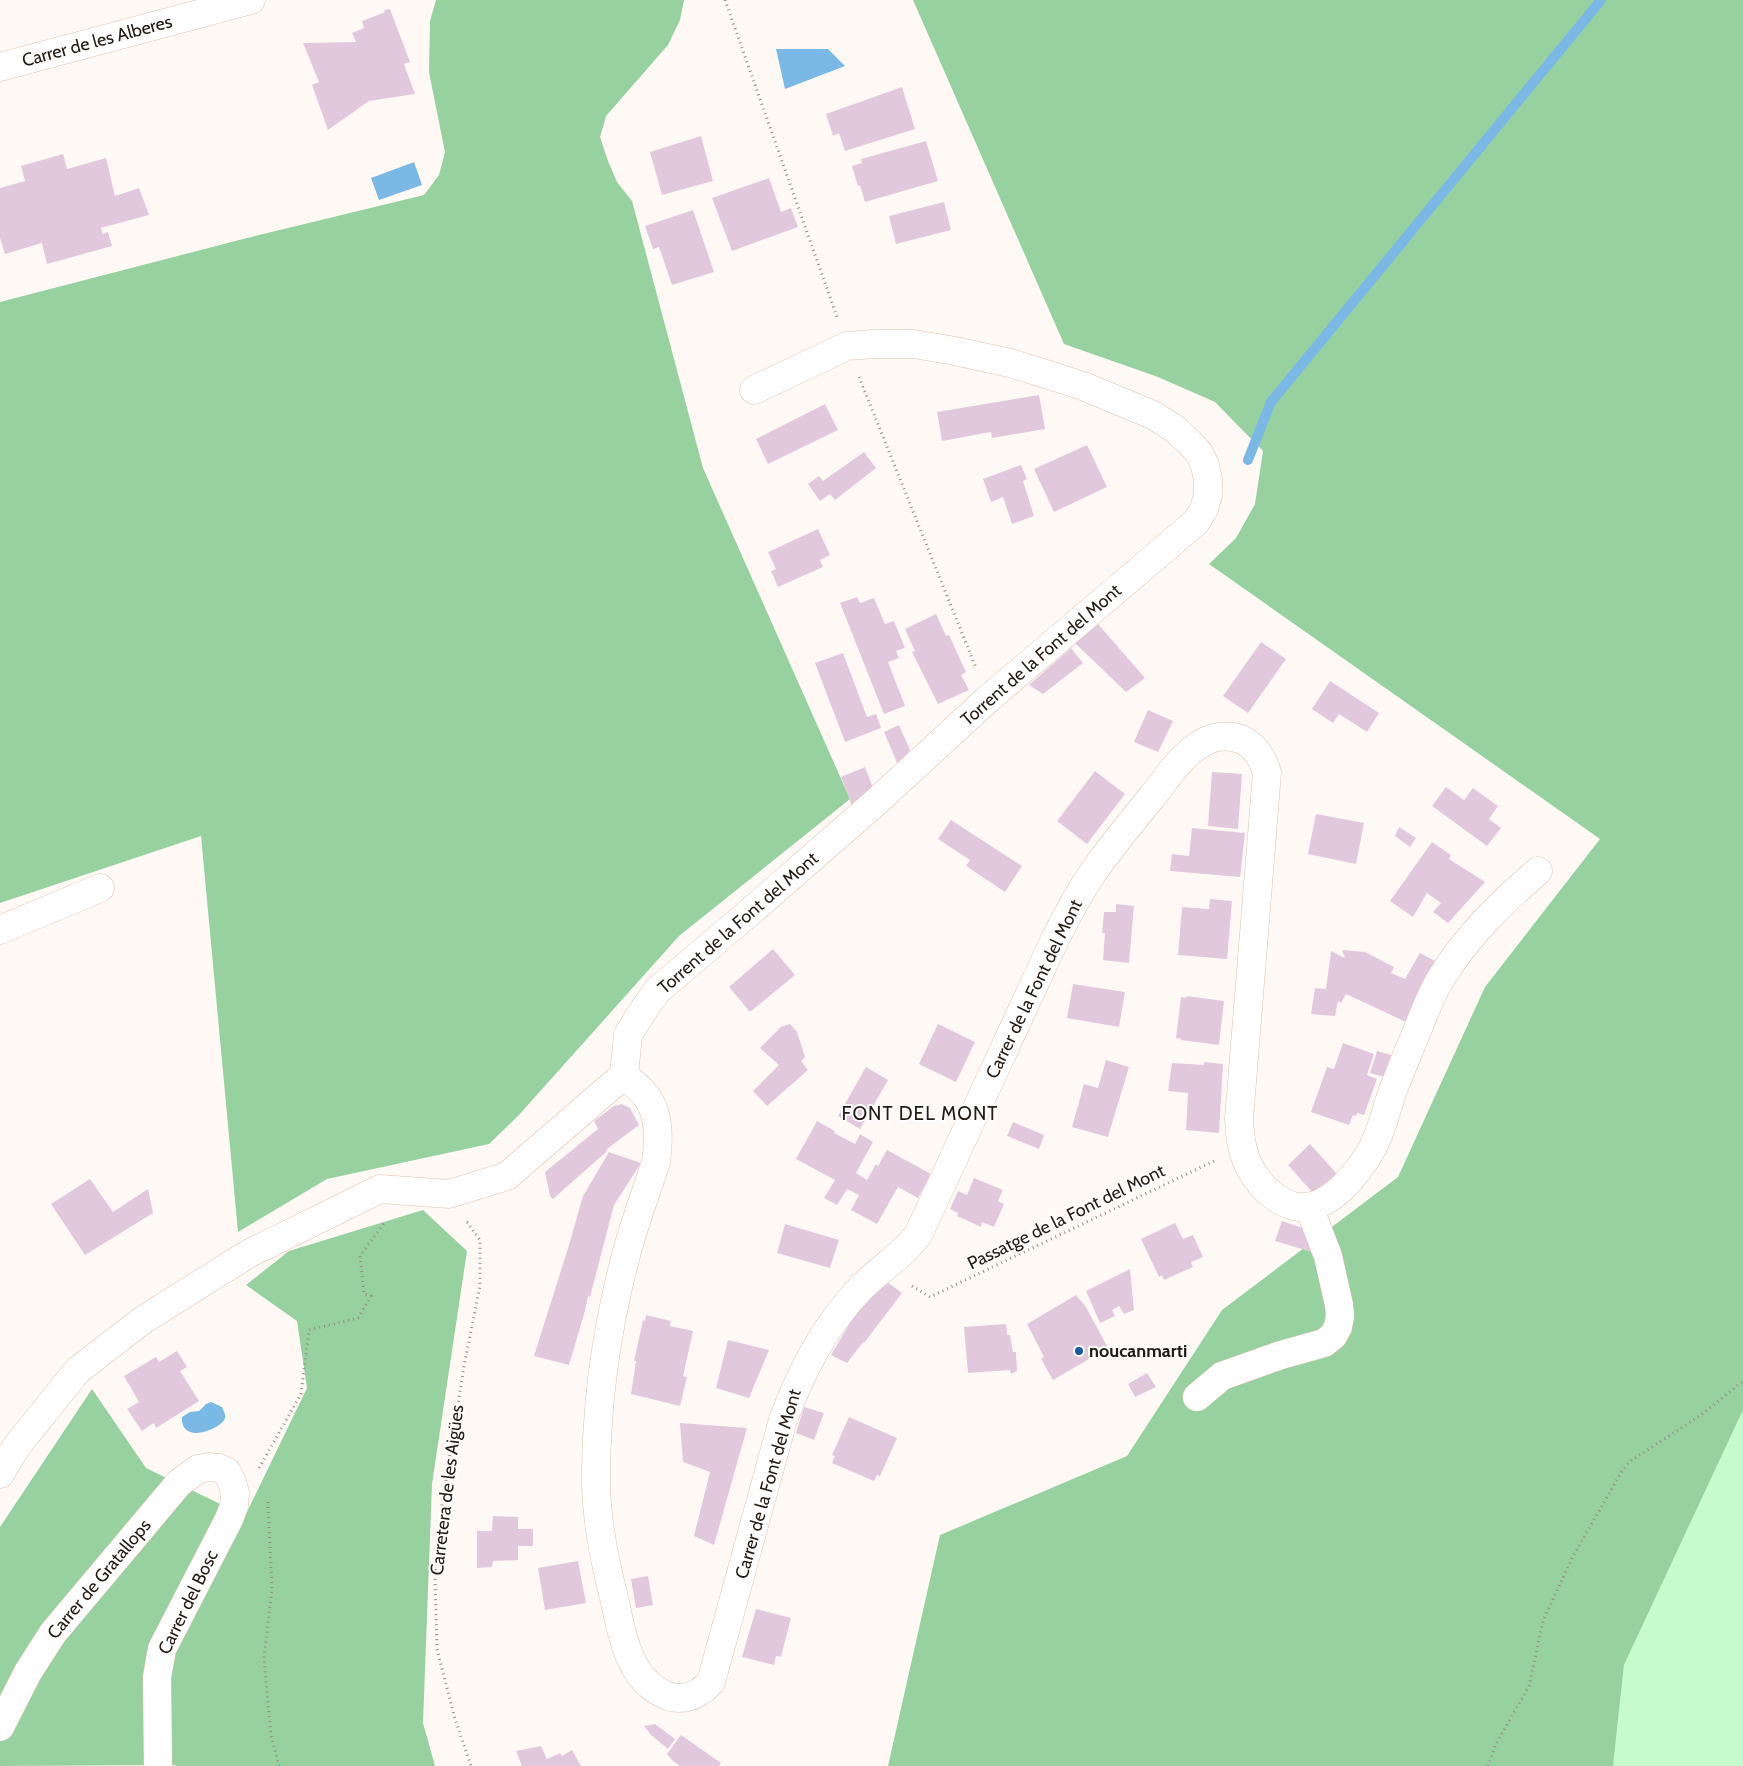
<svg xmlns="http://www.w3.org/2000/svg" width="1743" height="1766" viewBox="0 0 1743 1766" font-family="Cabin,sans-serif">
	<rect width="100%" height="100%" fill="#fff9f5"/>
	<path fill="#c6fccd" d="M1743,1410V1766H1613L1624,1665Z"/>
	<g fill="#97d1a0">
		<path d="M436,0H684L680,20L668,45L606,116L600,137L608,161L617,182L632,201L703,468L850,799L679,936L518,1116L489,1144L327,1179L238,1232L201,836L0,903V302L247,238L424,195L439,175L445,152L429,72L430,21Z"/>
		<path d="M913,0H1743V1410L1624,1665L1613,1766H888L940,1535L1127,1456L1222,1310L1398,1177L1485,987L1600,839L1209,564L1236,538L1255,504L1263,451L1215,402L1158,377L1064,344Z"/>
		<path d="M423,1210L467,1251L432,1484L423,1723L435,1766H176L175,1765L0,1766V1527L92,1389L146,1468L245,1516L307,1388L297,1321L246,1285L289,1251Z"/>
	</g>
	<g fill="#7ab9e6">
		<path d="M776,49H828L845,66L785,89Z"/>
		<path d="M414,162L422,185L379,200L371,178Z"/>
		<path d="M211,1402L222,1407C223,1410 226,1414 225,1418C221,1430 180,1445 182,1417L190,1412L199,1411L206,1404Z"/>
	</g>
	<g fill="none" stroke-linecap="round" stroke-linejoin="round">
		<path stroke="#7ab9e6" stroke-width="10" d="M1248,460L1271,402L1601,0"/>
	</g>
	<g fill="#e2c8dd">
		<path d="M390,9L410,62L404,64L415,94L369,101L328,130L312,85L319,82L303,43L356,42L352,33L364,28L362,21L385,12L384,10Z"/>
		<path d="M902,87L915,129L845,151L839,133L833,136L826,114Z"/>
		<path d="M701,136L713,181L662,195L650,152Z"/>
		<path d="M926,141L938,181L865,202L860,185L858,186L852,166L862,163L861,159Z"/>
		<path d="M63,154L67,169L106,158L115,196L139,188L149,215L101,228L103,234L108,232L112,246L47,264L42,243L5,254L0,238V188L25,181L21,166Z"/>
		<path d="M769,178L781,212L791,208L798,227L732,251L712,198Z"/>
		<path d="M944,202L951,230L896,244L889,216Z"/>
		<path d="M693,210L714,272L672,285L659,247L653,249L645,226Z"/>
		<path d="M1039,395L1045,429L992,438L991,432L942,441L937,412Z"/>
		<path d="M825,404L838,430L768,464L756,439Z"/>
		<path d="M1087,445L1107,487L1054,512L1034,469Z"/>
		<path d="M864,452L876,468L835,500L830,494L820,501L808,484L819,476L823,481Z"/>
		<path d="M1021,465L1027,479L1023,481L1034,516L1012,524L1003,497L991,502L983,479Z"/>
		<path d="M818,529L830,555L820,560L823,567L778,587L771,571L776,569L768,552Z"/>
		<path d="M857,597L860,603L874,598L885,624L894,621L905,648L896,651L899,658L888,662L905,706L884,714L840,603Z"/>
		<path d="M936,614L946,636L949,635L966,672L961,675L969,690L938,704L912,652L915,651L905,629Z"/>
		<path d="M1098,624L1145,678L1126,692L1075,643Z"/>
		<path d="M1261,642L1286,659L1248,713L1223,696Z"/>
		<path d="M1071,648L1083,663L1043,694L1029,685Z"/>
		<path d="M843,653L867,717L876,714L881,728L845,742L815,663Z"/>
		<path d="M1330,681L1379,713L1367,732L1339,714L1333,723L1312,709Z"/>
		<path d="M1148,710L1173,721L1158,752L1134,742Z"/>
		<path d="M899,725L910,750L898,765L884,732Z"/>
		<path d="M865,767L873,788L852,806L841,777Z"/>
		<path d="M1095,771L1125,794L1087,844L1057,821Z"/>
		<path d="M1212,772L1242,774L1238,829L1208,826Z"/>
		<path d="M1446,787L1464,800L1473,788L1498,806L1489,819L1501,828L1487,846L1432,806Z"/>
		<path d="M1316,814L1364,823L1356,864L1308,854Z"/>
		<path d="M951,820L1022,866L1005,892L966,866L970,860L938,839Z"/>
		<path d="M1399,827L1416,838L1410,847L1395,836Z"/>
		<path d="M1192,828L1245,833L1240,877L1170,871L1172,854L1189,856Z"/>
		<path d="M1432,842L1451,855L1449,859L1485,882L1448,923L1433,912L1441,903L1427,893L1413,917L1390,901Z"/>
		<path d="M1210,899L1232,901L1227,959L1178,955L1182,907L1209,909Z"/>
		<path d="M1116,904L1134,906L1129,963L1103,960L1105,933H1102L1104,912H1116Z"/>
		<path d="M773,949L795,975L750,1012L729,987Z"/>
		<path d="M1342,950L1365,952L1394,967L1391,973L1405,979L1420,953L1435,961L1406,1022L1346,994L1341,1003L1338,1001L1335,1016L1311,1014L1315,988L1326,989L1331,951L1345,958Z"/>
		<path d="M1073,984L1125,992L1119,1027L1067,1018Z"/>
		<path d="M1187,996L1224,1001L1219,1045L1181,1040L1182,1039L1176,1038L1181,997L1186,998Z"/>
		<path d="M790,1024L797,1032L805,1057L801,1061L808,1070L767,1106L753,1091L779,1065L760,1048L781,1027Z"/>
		<path d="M938,1024L975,1042L956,1082L919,1064Z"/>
		<path d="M1343,1043L1374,1054L1367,1075L1377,1079L1364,1115L1357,1113L1356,1116L1353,1115L1349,1125L1311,1112L1327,1067L1334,1069Z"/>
		<path d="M1377,1051L1391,1055L1384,1077L1370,1073Z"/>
		<path d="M1106,1060L1129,1067L1108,1137L1072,1127L1084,1084L1098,1088Z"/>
		<path d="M1204,1062L1223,1064L1219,1133L1186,1130L1188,1093L1168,1091L1172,1063L1204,1065Z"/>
		<path d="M866,1067L888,1080L860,1129L838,1116Z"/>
		<path d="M622,1104L630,1108L639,1125L607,1149L606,1152L553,1199L550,1196L545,1172L598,1129L594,1121L614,1106Z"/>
		<path d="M817,1121L835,1131L834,1133L855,1144L860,1134L873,1142L856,1173L867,1180L876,1164L878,1166L887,1150L931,1174L918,1198L898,1187L877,1224L851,1210L859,1195L847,1189L837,1205L824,1198L835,1180L796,1159Z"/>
		<path d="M1013,1122L1044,1135L1039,1149L1007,1136Z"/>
		<path d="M1310,1144L1337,1174L1326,1184L1312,1192L1288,1165Z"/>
		<path d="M609,1152L641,1163L614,1205L590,1297L588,1296L585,1311L569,1365L534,1356L569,1245L583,1196Z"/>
		<path d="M974,1178L1003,1190L998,1201L1004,1204L994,1227L982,1222L981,1227L957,1216L958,1213L950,1209L958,1191L967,1195Z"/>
		<path d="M90,1179L113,1212L148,1189L153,1213L85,1255L51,1204Z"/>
		<path d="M1282,1221L1303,1228L1315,1253L1275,1241Z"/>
		<path d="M1175,1223L1183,1239L1193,1235L1203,1257L1191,1262L1193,1267L1164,1280L1162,1275L1159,1277L1141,1239Z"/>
		<path d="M785,1224L839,1240L830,1268L777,1253Z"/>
		<path d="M1130,1269L1134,1310L1124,1314L1119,1306L1112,1310L1115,1316L1100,1323L1086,1291Z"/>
		<path d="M886,1281L902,1293L864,1343L863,1342L847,1363L831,1355L857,1311Z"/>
		<path d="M1076,1295L1086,1307L1108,1348L1053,1380L1041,1359L1044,1357L1027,1324Z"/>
		<path d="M646,1315L671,1321L670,1326L693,1331L683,1376L687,1377L680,1406L631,1394L636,1361H634L643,1320L645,1321Z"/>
		<path d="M1006,1324L1007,1335H1010L1013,1352H1016L1017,1371L1011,1374L1010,1370L968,1373L964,1327Z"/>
		<path d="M728,1340L769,1350L749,1398L716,1388Z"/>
		<path d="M177,1351L187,1367L180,1371L199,1401L156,1428L154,1423L142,1431L127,1409L139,1402L124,1376L156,1357L159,1362Z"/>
		<path d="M1147,1373L1156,1387L1135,1397L1128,1384Z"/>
		<path d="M804,1407L824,1413L814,1440L796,1433Z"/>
		<path d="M849,1417L897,1438L880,1476L877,1475L874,1481L832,1463L835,1456L832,1455Z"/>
		<path d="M680,1423L747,1428L714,1545L694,1536L710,1472L683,1462Z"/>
		<path d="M493,1516L518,1517V1529H533V1546H518V1560L493,1561L492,1567L477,1568V1531H492Z"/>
		<path d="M578,1561L586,1603L545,1610L538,1568Z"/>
		<path d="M648,1576L653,1605L636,1608L631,1579Z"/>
		<path d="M756,1609L791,1618L781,1657L776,1656L774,1665L742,1657Z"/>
		<path d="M655,1724L675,1739L668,1749L651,1735L644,1726Z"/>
		<path d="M681,1735L721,1763L719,1766H680L672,1760L667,1754Z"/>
		<path d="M541,1746L547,1759L560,1753L562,1756L572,1750L581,1766H522L516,1751Z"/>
	</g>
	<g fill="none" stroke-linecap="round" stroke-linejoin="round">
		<defs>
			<g id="minor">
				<path d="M0,67L251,0"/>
				<path d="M0,930L100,888"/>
				<path d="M624,1075C632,1082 641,1089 647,1097C660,1115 659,1141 656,1162C646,1193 634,1224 626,1255C607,1327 596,1404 596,1479C596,1520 605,1562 615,1602C622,1634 628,1673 658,1691C677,1704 696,1698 711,1682L783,1420C801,1372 824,1326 861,1288C879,1269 904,1255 919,1233L1056,937C1069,912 1082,887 1099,864C1115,842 1133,820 1151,798C1167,778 1182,753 1206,741C1217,735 1231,735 1243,740C1256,747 1263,758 1267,773L1239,1119C1240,1138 1242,1156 1253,1173C1262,1188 1277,1201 1293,1206C1327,1215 1359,1172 1373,1147C1382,1130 1386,1110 1392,1093C1399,1074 1407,1055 1415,1036C1423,1016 1430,996 1441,978C1467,936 1501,903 1538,871"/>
				<path d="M1197,1397L1222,1376L1281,1355L1324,1343L1333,1336L1338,1327L1340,1316L1339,1305L1328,1256L1309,1207"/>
				<path d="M0,1474L16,1447L78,1370L143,1320L248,1254L380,1189L449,1194L507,1176L624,1075L628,1035L642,1012L658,990L751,911L876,802L988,699L1196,522L1204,509L1208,495V480L1205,465L1199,453L1190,443L1175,429L1153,415L1083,386L1046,374L1010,363L955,351L914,344H874L847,346L754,390"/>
				<path d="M0,1727L28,1672L53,1633L179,1483L198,1469L209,1467L219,1468L227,1472L232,1482L235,1493L234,1506L229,1519L162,1649L157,1677L158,1766"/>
			</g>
		</defs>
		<use href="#minor" stroke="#ddc2af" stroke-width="29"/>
		<g stroke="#948c87" stroke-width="3" stroke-dasharray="1 4" stroke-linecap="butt">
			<path d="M725,0L837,317"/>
			<path d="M859,377L976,668"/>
			<path d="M467,1222L480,1240V1286L464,1366L442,1505L435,1577L437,1649L455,1719L471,1766"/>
			<path d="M912,1286L930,1297L1214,1161"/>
			<path d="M259,1468L301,1394L309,1330L358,1318L371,1296L364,1294L360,1256L384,1223"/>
			<path d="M268,1502L272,1589L264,1659L271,1735L279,1766"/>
			<path d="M1488,1766L1496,1744L1529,1686L1543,1621L1572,1558L1622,1471L1629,1462L1701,1415L1743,1381"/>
		</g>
		<use href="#minor" stroke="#fff" stroke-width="28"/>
	</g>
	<circle fill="#175aaa" stroke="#fff" stroke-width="2" cx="1079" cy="1351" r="5"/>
	<g text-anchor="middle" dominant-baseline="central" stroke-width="4" stroke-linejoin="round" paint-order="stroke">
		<g font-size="18" fill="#241b14" stroke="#fff">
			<text transform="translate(97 41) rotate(-15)">Carrer de les Alberes</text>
			<text transform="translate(1041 655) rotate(-41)">Torrent de la Font del Mont</text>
			<text transform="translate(738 923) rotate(-41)">Torrent de la Font del Mont</text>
			<text transform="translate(1034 989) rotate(-64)">Carrer de la Font del Mont</text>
			<text transform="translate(1066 1217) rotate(-26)">Passatge de la Font del Mont</text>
			<text transform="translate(768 1484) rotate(-74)">Carrer de la Font del Mont</text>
			<text transform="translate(447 1490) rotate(-83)">Carretera de les Aigües</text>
			<text transform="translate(99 1579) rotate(-50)">Carrer de Gratallops</text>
			<text transform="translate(188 1602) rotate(-64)">Carrer del Bosc</text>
		</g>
		<g font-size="18" font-weight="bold" fill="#241b14" stroke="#fff" text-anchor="start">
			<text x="1089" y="1351">noucanmarti</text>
		</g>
		<g font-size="19" letter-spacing="1" fill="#241b14" stroke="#fff">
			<text x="920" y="1113">FONT DEL MONT</text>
		</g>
	</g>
</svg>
